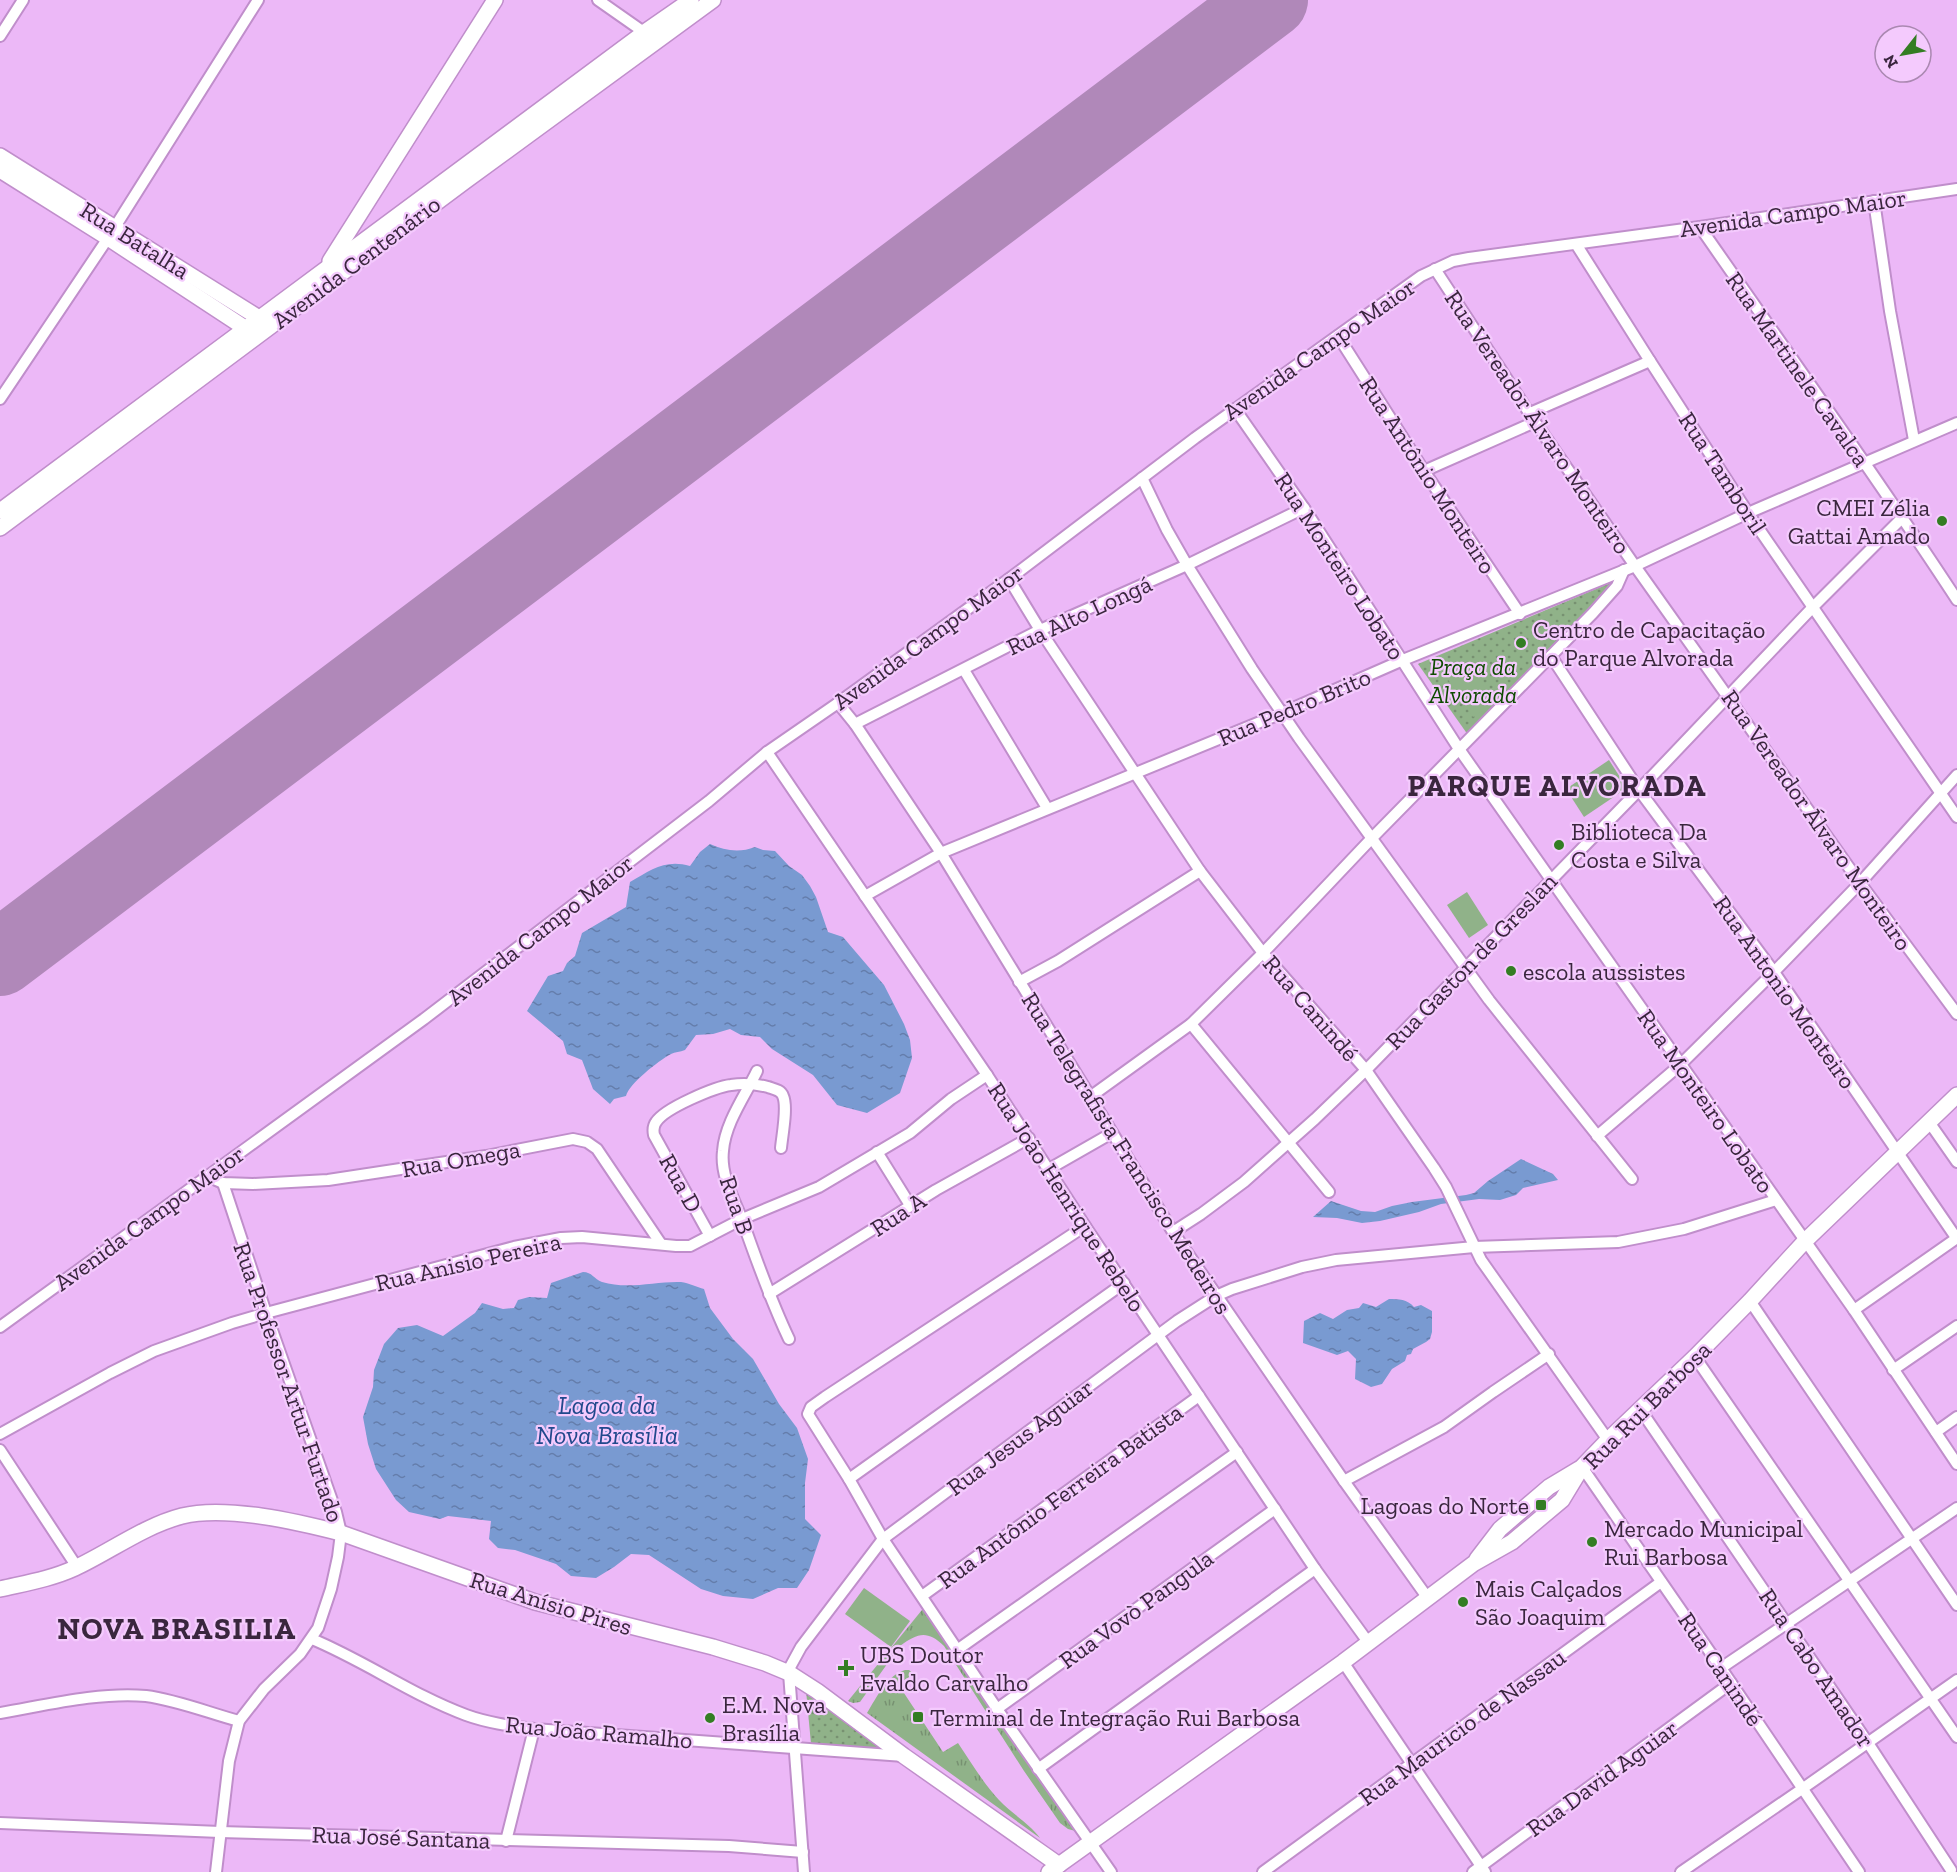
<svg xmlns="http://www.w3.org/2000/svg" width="1957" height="1872" viewBox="0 0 1957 1872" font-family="'Zilla Slab',serif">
	<defs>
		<pattern id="grass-tufts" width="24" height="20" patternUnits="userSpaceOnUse" patternTransform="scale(1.5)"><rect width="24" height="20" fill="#90b289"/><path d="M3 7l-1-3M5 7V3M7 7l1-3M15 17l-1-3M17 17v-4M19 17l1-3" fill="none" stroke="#779171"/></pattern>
		<pattern id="park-dots" width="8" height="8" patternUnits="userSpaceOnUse" patternTransform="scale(1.5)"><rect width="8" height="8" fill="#90b289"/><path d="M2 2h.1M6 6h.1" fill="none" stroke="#779171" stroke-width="1.8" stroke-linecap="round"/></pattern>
		<pattern id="water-ripples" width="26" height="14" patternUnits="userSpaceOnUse" patternTransform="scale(1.5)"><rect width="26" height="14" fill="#799ad1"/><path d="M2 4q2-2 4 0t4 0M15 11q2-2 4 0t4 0" fill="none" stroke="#647dab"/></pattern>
	</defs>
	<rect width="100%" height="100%" fill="#ecb8f7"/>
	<g fill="url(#grass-tufts)">
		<path d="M926,1605L1083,1833L1068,1829L1060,1823L1024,1771L944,1646C927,1630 918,1633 900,1646L860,1702L853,1703L848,1701Z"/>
		<path d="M905,1670H909L914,1674L898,1684L943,1752L958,1743C971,1762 983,1783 999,1800C1012,1814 1029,1823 1040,1838L867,1713C877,1697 886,1676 905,1670Z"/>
	</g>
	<g fill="url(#park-dots)">
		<path d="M1615,581L1468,735L1418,664Z"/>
		<path d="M806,1690L882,1748L811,1744Z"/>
	</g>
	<g fill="#90b289">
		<path d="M1469,663L1495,703L1473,717L1447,678Z"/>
		<path d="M1609,760L1627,788L1584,817L1566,789Z"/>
		<path d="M1467,892L1488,925L1469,938L1447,905Z"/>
		<path d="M864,1588L910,1621L891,1647L845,1614Z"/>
	</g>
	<g fill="url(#water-ripples)">
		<path d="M710,844C725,851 740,853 755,847L763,850L775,851L789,866L802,875L810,886L816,897L828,932L843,937L884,985L904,1024L910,1040L912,1058L900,1093L867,1113L837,1105L813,1075L772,1049L760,1037L741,1035L730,1029L713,1034L696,1035L685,1050C680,1052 675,1052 671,1054C658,1061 629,1084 626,1096L614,1099L610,1104L593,1089L582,1060L567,1054L563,1041L527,1011L548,976L563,971L567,963L575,956L582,933L626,907L630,882C651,870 665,859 690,866L700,852Z"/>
		<path d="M1521,1159L1553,1174L1558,1180L1523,1188L1516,1195L1500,1200L1479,1199L1441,1204L1419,1212L1380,1221L1362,1223L1337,1218L1313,1217L1331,1201L1361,1211L1375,1212L1392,1206L1412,1202L1466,1195L1474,1193L1488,1181Z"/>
		<path d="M583,1272C592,1272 594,1279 602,1282C628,1290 656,1281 681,1282C689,1283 697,1287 704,1289L710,1308L733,1339L753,1359L779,1404L797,1428L808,1459L805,1483V1519L821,1535L809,1570L797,1588H778L753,1599L723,1596L701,1589L649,1555L631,1554L614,1567L596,1578L571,1576L556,1564L515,1550L498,1548L489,1539L491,1521L448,1516L440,1519L409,1512L396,1500L376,1469L368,1444L363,1417L373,1387L374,1370L384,1344L398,1328L417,1325L443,1336L475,1313L482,1303L503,1309L514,1308L518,1300L529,1297L547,1298L551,1283Z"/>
		<path d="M1389,1299C1399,1299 1407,1299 1414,1307L1421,1305L1432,1311V1332L1430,1339L1426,1342L1413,1349L1411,1354L1407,1355L1405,1361L1392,1369L1382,1384L1371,1387L1355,1379L1356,1359L1348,1351L1337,1355L1303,1343L1304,1321L1320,1313L1333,1319L1347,1310L1359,1308L1363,1303L1376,1307Z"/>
	</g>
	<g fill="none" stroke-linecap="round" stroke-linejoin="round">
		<path stroke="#b088b9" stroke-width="76" d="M0,958L1270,0"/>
		<defs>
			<g id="street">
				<path d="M598,0L648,35"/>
				<path d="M0,36L23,0"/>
				<path d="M1874,201L1890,311L1914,440"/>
				<path d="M1700,227C1786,351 1875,474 1957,600"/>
				<path d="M1576,244L1650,361L1748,513L1957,817"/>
				<path d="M1435,269L1535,422L1635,566L1860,883L1957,1014"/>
				<path d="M1338,336L1424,471L1520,614"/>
				<path d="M0,399L108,238L258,0"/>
				<path d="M1235,409L1304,508L1459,749L1854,1310L1957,1464"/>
				<path d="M1530,413L1650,361"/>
				<path d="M1424,471L1535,422"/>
				<path d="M1142,478L1167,530L1187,565L1252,669L1299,738L1489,1000L1632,1179"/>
				<path d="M1009,579L1040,630L1200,871L1263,953L1366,1070L1434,1168L1446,1187L1481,1260L1608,1440"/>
				<path d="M1551,656L1639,790L1774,972L1957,1239"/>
				<path d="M964,670L1047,808"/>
				<path d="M838,703L855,724L941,853L1173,1232L1344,1481L1427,1597"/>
				<path d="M855,724L1040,630L1187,565L1304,508"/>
				<path d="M767,752L987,1075L1085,1226L1315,1569L1368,1642"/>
				<path d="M865,896L941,853L1282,713L1403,660L1635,566L1748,513L1957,423"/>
				<path d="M1019,982L1058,961L1200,871"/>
				<path d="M1191,1024L1329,1192"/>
				<path d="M757,1071C745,1096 725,1123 723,1151C720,1176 735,1201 743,1222C757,1262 771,1301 789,1339"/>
				<path d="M1090,1097L1191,1024L1263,953L1372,838L1593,613L1617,586L1624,570"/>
				<path d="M1929,1122L1957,1162"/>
				<path d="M1597,1136L1680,1065L1774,972L1860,883L1957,775"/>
				<path d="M877,1152L910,1205"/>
				<path d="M1049,1169L1112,1133"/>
				<path d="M216,1180L223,1183L253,1184L328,1180L486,1156L573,1139L587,1142L597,1149L661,1244"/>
				<path d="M1085,1226L825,1397L811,1407L808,1414L849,1479L883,1539L997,1709L1111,1872"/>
				<path d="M1173,1232L1201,1214L1244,1182L1315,1119L1366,1070L1639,790L1813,607L1903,517"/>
				<path d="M710,1236L654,1135C653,1130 653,1126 656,1122C665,1108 715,1087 731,1085C743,1083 756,1084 768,1087C774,1089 781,1090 783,1096C788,1107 782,1136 781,1148"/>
				<path d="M769,1294L936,1190L1029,1138"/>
				<path d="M1750,1301L1957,1605"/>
				<path d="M1854,1310L1957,1238"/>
				<path d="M0,1327L424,1019L709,801L767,752L838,703L1009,579L1195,438L1421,276L1453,261L1469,258L1700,227L1957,189"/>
				<path d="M1695,1357L1957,1737"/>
				<path d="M1893,1370L1957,1326"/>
				<path d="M1640,1409L1868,1743L1951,1870"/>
				<path d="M1936,1432L1957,1417"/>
				<path d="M0,1434L110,1373L154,1351L232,1323L266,1313L514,1247L561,1238L582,1237L676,1246H690L742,1219L819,1187L910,1133L951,1099L987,1075"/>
				<path d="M0,1450L77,1567"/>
				<path d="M1582,1467L1721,1668L1859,1872"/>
				<path d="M849,1479L1124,1283"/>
				<path d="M1344,1481L1444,1427L1493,1392L1549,1354"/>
				<path d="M922,1596L1199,1396"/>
				<path d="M312,1639C365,1661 412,1695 466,1715C488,1723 512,1726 534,1729L904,1756"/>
				<path d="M957,1650L1237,1452"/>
				<path d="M1343,1662L1485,1872"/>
				<path d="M1721,1668L1957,1508"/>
				<path d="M997,1709L1275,1509"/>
				<path d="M0,1713C47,1705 98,1692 146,1696C177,1700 209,1713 239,1721"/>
				<path d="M1038,1769L1315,1569"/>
				<path d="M0,1823L220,1832L729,1846L803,1852"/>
				<path d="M506,1841L534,1729"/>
				<path d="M216,1872L229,1761L239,1721L264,1689L300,1654L318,1628L331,1589L338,1557L341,1533L336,1512L266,1313L223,1183"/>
				<path d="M804,1872L789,1673V1669L801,1647L883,1539L1177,1321L1216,1296L1232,1289L1302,1267L1336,1260L1474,1247L1618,1242L1684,1229L1776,1200"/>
				<path d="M1263,1872L1661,1582"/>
				<path d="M1473,1872L1731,1683"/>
				<path d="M1681,1872L1802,1789L1957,1680"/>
			</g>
			<g id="secondary">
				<path d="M0,156L259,318L264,323"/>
				<path d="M0,170L108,238L245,328L250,335"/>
				<path d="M330,261L495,0"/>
				<path d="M0,511L645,32L691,0"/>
				<path d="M0,528L464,182L713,0"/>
				<path d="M1477,1559L1500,1529L1549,1487L1579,1469"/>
				<path d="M0,1589C26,1583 51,1579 75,1568C111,1551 144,1526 182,1516C226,1505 298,1522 341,1533L535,1602L713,1647L765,1663L789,1673L817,1691L904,1756L1059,1865"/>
				<path d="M1049,1872L1343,1662L1473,1564L1512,1542L1562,1500L1582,1467L1608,1440L1695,1357L1750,1301L1805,1241L1957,1095"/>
			</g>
		</defs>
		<use href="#street" stroke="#c08ecb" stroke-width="14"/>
		<use href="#secondary" stroke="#c08ecb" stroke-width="18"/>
		<use href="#street" stroke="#fff" stroke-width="10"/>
		<use href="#secondary" stroke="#fff" stroke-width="15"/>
	</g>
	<g fill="#337d23" stroke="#f4cafd" stroke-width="2">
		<circle cx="1942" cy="521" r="6"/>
		<circle cx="1521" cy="643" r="6"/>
		<circle cx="1559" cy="845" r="6"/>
		<circle cx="1511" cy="971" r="6"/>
		<rect x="1535" y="1499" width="12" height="12" rx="3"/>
		<circle cx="1592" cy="1542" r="6"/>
		<circle cx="1463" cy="1602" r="6"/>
		<path d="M843 1659h6v6h6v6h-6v6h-6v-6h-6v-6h6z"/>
		<rect x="912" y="1711" width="12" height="12" rx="3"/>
		<circle cx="710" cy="1718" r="6"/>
	</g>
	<g text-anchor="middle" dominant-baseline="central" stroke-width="4.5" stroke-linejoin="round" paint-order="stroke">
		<g font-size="24" fill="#3a263e" stroke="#f4cafd">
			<text transform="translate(1793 213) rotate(-8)">Avenida Campo Maior</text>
			<text transform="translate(135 240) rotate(32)">Rua Batalha</text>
			<text transform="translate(356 262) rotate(-37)">Avenida Centenário</text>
			<text transform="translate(1319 349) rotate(-35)">Avenida Campo Maior</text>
			<text transform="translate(1798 369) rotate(55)">Rua Martinele Cavalca</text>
			<text transform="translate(1538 422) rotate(56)">Rua Vereador Álvaro Monteiro</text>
			<text transform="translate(1723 473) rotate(57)">Rua Tamboril</text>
			<text transform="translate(1428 475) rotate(57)">Rua Antônio Monteiro</text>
			<text transform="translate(1340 566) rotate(57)">Rua Monteiro Lobato</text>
			<text transform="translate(1079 615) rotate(-25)">Rua Alto Longá</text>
			<text transform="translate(928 637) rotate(-36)">Avenida Campo Maior</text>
			<text transform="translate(1294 707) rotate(-23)">Rua Pedro Brito</text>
			<text transform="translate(1817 820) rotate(55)">Rua Vereador Álvaro Monteiro</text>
			<text transform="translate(540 930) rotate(-38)">Avenida Campo Maior</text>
			<text transform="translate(1471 961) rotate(-46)">Rua Gaston de Greslan</text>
			<text transform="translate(1785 992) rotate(55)">Rua Antonio Monteiro</text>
			<text transform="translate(1311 1008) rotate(49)">Rua Canindé</text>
			<text transform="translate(1706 1101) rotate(55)">Rua Monteiro Lobato</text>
			<text transform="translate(1127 1153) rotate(58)">Rua Telegrafista Francisco Medeiros</text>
			<text transform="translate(461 1159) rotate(-10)">Rua Omega</text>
			<text transform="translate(681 1183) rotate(61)">Rua D</text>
			<text transform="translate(1067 1197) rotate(57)">Rua João Henrique Rebelo</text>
			<text transform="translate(737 1205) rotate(71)">Rua B</text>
			<text transform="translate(898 1214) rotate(-33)">Rua A</text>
			<text transform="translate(149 1218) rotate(-36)">Avenida Campo Maior</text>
			<text transform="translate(468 1262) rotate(-13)">Rua Anisio Pereira</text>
			<text transform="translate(289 1382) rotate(71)">Rua Professor Artur Furtado</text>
			<text transform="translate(1647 1405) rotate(-45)">Rua Rui Barbosa</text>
			<text transform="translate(1020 1437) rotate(-37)">Rua Jesus Aguiar</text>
			<text transform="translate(1060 1496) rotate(-36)">Rua Antônio Ferreira Batista</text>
			<text transform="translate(551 1603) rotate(17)">Rua Anísio Pires</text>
			<text transform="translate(1136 1609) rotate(-36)">Rua Vovò Pangula</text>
			<text transform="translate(1817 1668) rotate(56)">Rua Cabo Amador</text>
			<text transform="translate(1721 1669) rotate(56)">Rua Canindé</text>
			<text transform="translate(1462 1727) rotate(-36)">Rua Mauricio de Nassau</text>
			<text transform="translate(599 1732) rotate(5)">Rua João Ramalho</text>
			<text transform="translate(1602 1778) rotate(-36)">Rua David Aguiar</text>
			<text transform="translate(401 1837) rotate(2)">Rua José Santana</text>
		</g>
		<g font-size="24" fill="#3a263e" stroke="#f4cafd" text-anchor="start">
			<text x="1930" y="507" text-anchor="end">CMEI Zélia<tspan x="1930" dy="28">Gattai Amado</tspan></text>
			<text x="1533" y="629">Centro de Capacitação<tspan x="1533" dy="28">do Parque Alvorada</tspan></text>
			<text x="1571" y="831">Biblioteca Da<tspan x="1571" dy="28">Costa e Silva</tspan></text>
			<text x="1523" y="971">escola aussistes</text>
			<text x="1529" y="1505" text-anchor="end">Lagoas do Norte</text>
			<text x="1604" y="1528">Mercado Municipal<tspan x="1604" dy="28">Rui Barbosa</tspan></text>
			<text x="1475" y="1588">Mais Calçados<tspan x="1475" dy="28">São Joaquim</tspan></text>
			<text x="860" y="1654">UBS Doutor<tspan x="860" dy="28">Evaldo Carvalho</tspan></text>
			<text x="722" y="1704">E.M. Nova<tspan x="722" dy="28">Brasília</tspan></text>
			<text x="930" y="1717">Terminal de Integração Rui Barbosa</text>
		</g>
		<g font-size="24" font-style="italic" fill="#0e4b00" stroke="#f4cafd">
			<text x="1473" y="666">Praça da<tspan x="1473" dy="28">Alvorada</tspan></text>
		</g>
		<g font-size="26" font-style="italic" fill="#21498c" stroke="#f4cafd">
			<text x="607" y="1405">Lagoa da<tspan x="607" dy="30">Nova Brasília</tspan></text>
		</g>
		<g font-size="30" font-weight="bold" letter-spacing="1.5" fill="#3a263e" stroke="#f4cafd">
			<text x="1557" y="786">PARQUE ALVORADA</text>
			<text x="177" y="1629">NOVA BRASILIA</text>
		</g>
	</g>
	<g transform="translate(1903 54) rotate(239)"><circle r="28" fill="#f4cafd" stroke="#aa88b1" stroke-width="1.5"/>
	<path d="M0-4.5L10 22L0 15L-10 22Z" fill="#337d23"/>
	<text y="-9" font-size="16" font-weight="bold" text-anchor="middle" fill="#3a263e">N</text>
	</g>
</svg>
